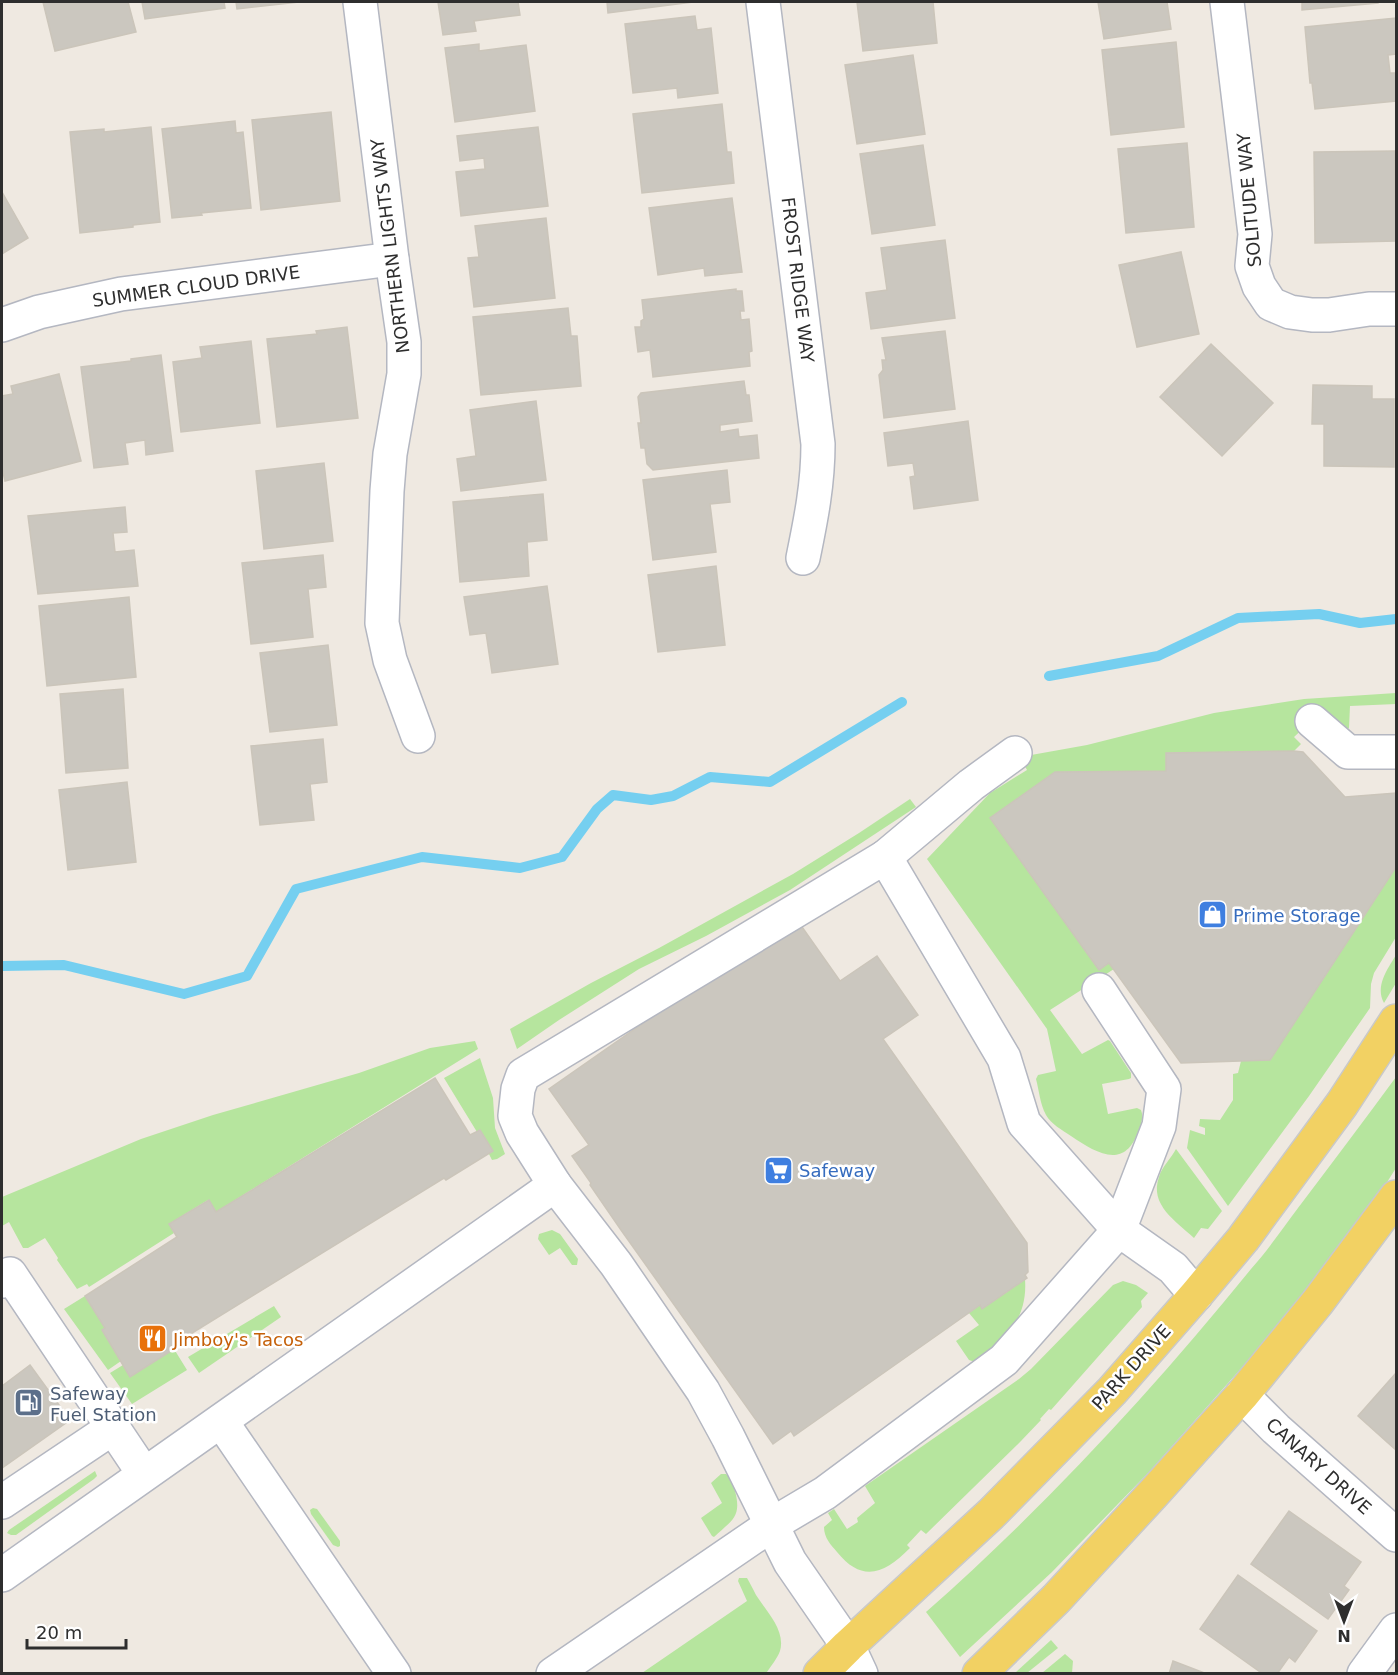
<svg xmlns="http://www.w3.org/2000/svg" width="1398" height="1675" viewBox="0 0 1398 1675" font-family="'DejaVu Sans',sans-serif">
	<rect width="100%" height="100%" fill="#efe9e1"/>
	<g fill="#b6e59e">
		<path d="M1396,693V704L1350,706L1349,728L1346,731L1322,711L1294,737L1301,744L1294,751L1166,753V771L1055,772L991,818L1114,969L1050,1010L1082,1054L1108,1040L1110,1041L1131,1073V1078L1129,1079L1102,1084L1108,1114L1137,1108L1141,1110C1144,1117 1141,1125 1138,1132C1124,1171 1095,1152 1071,1136C1062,1130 1051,1124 1046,1115C1040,1104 1039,1090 1036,1079L1038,1075L1056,1071L1047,1029L927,859L990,793L1027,770L1020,757L1087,745L1214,713L1304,699Z"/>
		<path d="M910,799L916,807L790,890L706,936L639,969L559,1020L517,1049L510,1029L591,983L659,948L793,874L859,833Z"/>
		<path d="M1396,867V937L1374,973L1371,984L1370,1008L1309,1096L1228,1206L1187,1148L1190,1130L1205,1135V1128L1199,1126L1200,1119L1220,1120L1233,1100V1074L1238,1073L1241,1061L1270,1060Z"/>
		<path d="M1396,955V983L1384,1003C1375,986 1387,970 1396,955Z"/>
		<path d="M475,1041L478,1049L216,1212L208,1200L169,1224L174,1233L89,1287L87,1284L77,1289L57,1260L58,1258L45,1238L28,1248H23L9,1222L2,1226V1197L141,1139L213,1115L359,1073L430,1048Z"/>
		<path d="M480,1058L493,1098L495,1128L505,1154L497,1159L492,1160L489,1154L493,1151L480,1130L477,1132L444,1078Z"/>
		<path d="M1396,1077V1168L1377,1198L1330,1261L1253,1355L1150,1471L1052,1572L960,1657L926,1612C1044,1508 1152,1391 1251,1269C1268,1250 1283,1228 1298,1208C1331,1164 1364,1121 1396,1077Z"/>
		<path d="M1176,1149L1222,1211L1208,1229L1201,1228L1194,1238C1176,1221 1149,1205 1159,1177C1162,1166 1171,1159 1176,1149Z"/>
		<path d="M552,1230L560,1234L578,1259L577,1265H572L560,1248L549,1255L538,1239L539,1234Z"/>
		<path d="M1025,1279C1028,1319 1005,1341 975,1362L969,1360L956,1341L979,1325L969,1313L980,1305L982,1309Z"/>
		<path d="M1123,1281L1136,1285L1148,1293L1141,1301L1142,1307L1051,1410L1049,1409L1040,1419L1041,1420L1021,1441L926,1534L921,1530L907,1545L910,1548C885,1573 863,1584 837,1552C831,1545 824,1538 824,1527L832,1520L828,1513L834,1509L847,1529L858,1522L857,1518L875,1503L865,1486L1019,1379L1031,1369L1113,1285Z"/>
		<path d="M85,1296L105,1328L102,1330L121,1361L108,1370L64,1309Z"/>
		<path d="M274,1306L281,1317L199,1373L188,1357Z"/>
		<path d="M174,1349L187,1370L132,1404L110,1373L123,1365L131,1376Z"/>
		<path d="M95,1471L97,1476L94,1479L16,1535H11L7,1533L9,1530Z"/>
		<path d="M721,1474H726C732,1479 733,1483 735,1491C742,1517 732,1520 714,1537L712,1536L701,1518L722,1503L711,1483Z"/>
		<path d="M313,1508L317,1509L340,1541V1546L338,1547L333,1545L311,1514L310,1510Z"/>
		<path d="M739,1578H747C750,1583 753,1589 756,1595C766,1611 786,1630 780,1651C777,1659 771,1666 767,1672L765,1674L642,1673L747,1601L738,1581Z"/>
		<path d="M1051,1640L1058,1648L1027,1673H1015Z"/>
		<path d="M1065,1654L1073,1661L1072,1673H1042Z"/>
	</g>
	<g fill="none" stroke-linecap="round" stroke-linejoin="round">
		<g stroke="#75cff0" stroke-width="10">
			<path d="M1049,676L1158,656L1238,618L1319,614L1360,623L1396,619"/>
			<path d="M2,966L64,965L184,994L247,976L296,889L422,857L520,868L562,857L597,809L613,795L651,800L673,796L710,777L770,782L902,702"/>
		</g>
	</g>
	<g fill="#cbc7bf" stroke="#cbc5ba" stroke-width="1.5">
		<path d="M43,2H128L136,32L55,51Z"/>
		<path d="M142,2H224L225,8L145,19Z"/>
		<path d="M236,2H299L237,9Z"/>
		<path d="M438,2H518L520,15L474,21L476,31L443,35Z"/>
		<path d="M607,2H693L608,13Z"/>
		<path d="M857,2H933L937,43L863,51Z"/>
		<path d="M1098,2H1167L1171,29L1104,39Z"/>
		<path d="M1302,2H1378V3L1302,10Z"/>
		<path d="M695,16L697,30L711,28L718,93L678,98L677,88L633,93L625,24Z"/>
		<path d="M1396,18V54L1388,55L1390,73H1396V101L1315,109L1312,83H1310L1305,27Z"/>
		<path d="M1176,42L1184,127L1111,135L1102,50Z"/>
		<path d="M479,44V51L526,45L535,111L455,122L445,48Z"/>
		<path d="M913,55L925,134L857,144L845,65Z"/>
		<path d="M722,104L727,152H731L734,183L642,193L633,114Z"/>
		<path d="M331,112L340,201L261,210L252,120Z"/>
		<path d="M235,121L236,133L243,132L251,208L201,213L202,215L172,218L162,129Z"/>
		<path d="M151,127L160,222L133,225V227L80,233L70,132L104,129V132Z"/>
		<path d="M538,127L548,206L461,216L456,172L485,169L484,158L460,161L457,136Z"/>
		<path d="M1187,143L1194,227L1126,233L1118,149Z"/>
		<path d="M923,145L935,225L872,234L860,154Z"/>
		<path d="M1395,151L1396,241L1315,243L1314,152Z"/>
		<path d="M2,192L28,238L2,254Z"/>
		<path d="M732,198L742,272L705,276L704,268L658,275L649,208Z"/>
		<path d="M546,218L555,298L474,307L468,258L479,257L475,226Z"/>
		<path d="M945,240L955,318L871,329L866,293L887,290L881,248Z"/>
		<path d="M1181,252L1199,334L1137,347L1119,265Z"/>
		<path d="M736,289V291H742L744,311H740L741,320L749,319L752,351L749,352L750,366L653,377L650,350L638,352L635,327H641V321L644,319L642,300Z"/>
		<path d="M568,308L571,336H577L581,386L481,395L473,317Z"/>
		<path d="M347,327L358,418L277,427L267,339L317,334L316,331Z"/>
		<path d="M945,331L955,409L884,418L879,375L883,370L882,360H886L882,338Z"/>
		<path d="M251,341L260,423L181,432L173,362L202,358L200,347Z"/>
		<path d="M1211,344L1273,403L1222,456L1160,397Z"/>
		<path d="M161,355L173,451L146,455L145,440L125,443L128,464L94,468L81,367L131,361V359Z"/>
		<path d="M59,374L81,461L5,481L2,468V396L13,394L11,386Z"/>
		<path d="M744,381L746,395H749L752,421L720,425V432L738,429L739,437L757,435L759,458L653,470L647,464L645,448H641L638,423H641L638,397L641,393Z"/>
		<path d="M1313,385L1372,386V399H1394V467L1324,466V424H1312Z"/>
		<path d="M536,401L546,480L461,491L457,459L476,456L470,410Z"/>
		<path d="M968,421L978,500L914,509L910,477L915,476L913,463L888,466L884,433Z"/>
		<path d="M324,463L333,541L264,549L256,471Z"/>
		<path d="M727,470L730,502L710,504L716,552L653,560L643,480Z"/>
		<path d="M543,494L547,540L527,542L529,576L460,582L453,502Z"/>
		<path d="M125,507L127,532L113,533L115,552L134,550L138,586L38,594L28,516Z"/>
		<path d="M323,555L326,587L308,589L313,637L251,644L242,563Z"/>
		<path d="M716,566L725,645L658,652L648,575Z"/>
		<path d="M547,586L558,664L492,673L486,633L470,635L464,597Z"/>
		<path d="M129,597L136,677L47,686L39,606Z"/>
		<path d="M328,645L337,725L270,732L260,653Z"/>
		<path d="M123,689L128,768L66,773L60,694Z"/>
		<path d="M323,739L327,782L310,784L314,820L260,825L251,746Z"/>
		<path d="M1294,751L1303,752L1345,797L1396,793V867L1270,1060L1181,1063L1109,963L1099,970L990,818L1055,772L1166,771V753Z"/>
		<path d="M127,782L136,862L68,870L59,790Z"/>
		<path d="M795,917L840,981L877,956L918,1015L883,1039L1027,1243L1028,1272L1025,1275L1027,1278L982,1309L980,1305L794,1436L791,1431L773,1444L621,1230L590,1185L591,1183L572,1156L589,1145L549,1089Z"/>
		<path d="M435,1078L470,1135L480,1130L493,1151L446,1180L444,1178L171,1346L174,1349L130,1377L102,1330L105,1328L85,1296L177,1237L169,1224L209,1200L216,1212Z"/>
		<path d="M30,1365L70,1420L2,1468V1386Z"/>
		<path d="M1396,1373V1450L1358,1416Z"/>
		<path d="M1289,1511L1361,1562L1344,1586L1349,1590L1328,1619L1251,1564Z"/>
		<path d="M1238,1575L1317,1631L1295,1662L1289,1657L1277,1674H1263L1200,1629Z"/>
		<path d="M1173,1661L1207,1674H1169Z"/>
	</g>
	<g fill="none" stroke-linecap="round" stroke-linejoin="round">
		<defs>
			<g id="minor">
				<path d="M360,2L392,259L404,342V374L390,454L387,491L382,623L390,660L418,736"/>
				<path d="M763,2L818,444C818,484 811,519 803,558"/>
				<path d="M1227,2L1255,234L1252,266L1259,286L1271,304L1290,312L1312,315H1329L1369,309H1396"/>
				<path d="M2,325L39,312L121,294L392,259"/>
				<path d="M1312,721L1348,752H1396"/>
				<path d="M885,857L971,785L1015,753"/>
				<path d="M2,1281L10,1274L144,1474"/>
				<path d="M1242,1395L1276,1429L1396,1535"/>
				<path d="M221,1421L394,1674"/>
				<path d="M2,1502L114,1427"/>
				<path d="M2,1575L555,1185"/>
				<path d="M553,1674L771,1525L825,1493L1004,1360L1119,1230L1173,1268L1196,1295"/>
				<path d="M861,1674L848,1646L790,1562L728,1437L703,1391L616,1264L555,1185L522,1133L515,1116L518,1089L523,1075L885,857L1004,1058L1024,1123L1119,1230L1159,1126L1164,1089L1099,990"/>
				<path d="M1364,1674L1396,1630"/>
			</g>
			<g id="major">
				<path d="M820,1674L848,1646L991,1514L1112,1391L1196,1295L1243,1239L1342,1104L1396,1021"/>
				<path d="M979,1674L1056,1599L1152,1495L1242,1395L1317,1303L1396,1197"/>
			</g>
		</defs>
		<use href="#minor" stroke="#b4b7c1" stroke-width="36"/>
		<use href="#major" stroke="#c9c9c9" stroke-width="36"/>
		<use href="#minor" stroke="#fff" stroke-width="33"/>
		<use href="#major" stroke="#f2d163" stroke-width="33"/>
	</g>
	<defs>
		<symbol id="shop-square" viewBox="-11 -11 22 22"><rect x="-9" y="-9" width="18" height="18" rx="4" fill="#3f7fe0" stroke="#fff"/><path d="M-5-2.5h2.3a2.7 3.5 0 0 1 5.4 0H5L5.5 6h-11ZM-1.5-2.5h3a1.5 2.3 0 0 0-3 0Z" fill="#fff"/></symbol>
		<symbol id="supermarket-square" viewBox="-11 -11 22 22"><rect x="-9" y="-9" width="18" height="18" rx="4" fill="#3f7fe0" stroke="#fff"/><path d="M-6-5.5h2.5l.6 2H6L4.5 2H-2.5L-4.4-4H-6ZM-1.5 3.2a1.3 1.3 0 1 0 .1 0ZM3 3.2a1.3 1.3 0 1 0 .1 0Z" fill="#fff"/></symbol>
		<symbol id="restaurant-square" viewBox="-11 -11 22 22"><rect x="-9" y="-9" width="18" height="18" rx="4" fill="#e8710a" stroke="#fff"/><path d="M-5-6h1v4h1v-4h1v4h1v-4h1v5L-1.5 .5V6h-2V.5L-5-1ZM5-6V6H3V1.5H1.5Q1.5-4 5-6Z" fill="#fff"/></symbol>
		<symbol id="fuel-square" viewBox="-11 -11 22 22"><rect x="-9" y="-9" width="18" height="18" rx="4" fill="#5c6f8a" stroke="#fff"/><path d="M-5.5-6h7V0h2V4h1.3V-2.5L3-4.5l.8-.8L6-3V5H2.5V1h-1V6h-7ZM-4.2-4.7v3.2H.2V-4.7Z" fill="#fff"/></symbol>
	</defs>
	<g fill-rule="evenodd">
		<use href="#shop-square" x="1196" y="898" width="33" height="33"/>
		<use href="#supermarket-square" x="762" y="1154" width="33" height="33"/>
		<use href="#restaurant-square" x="136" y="1322" width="33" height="33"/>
		<use href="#fuel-square" x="12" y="1386" width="33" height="33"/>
	</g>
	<g text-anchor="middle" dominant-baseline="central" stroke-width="5" stroke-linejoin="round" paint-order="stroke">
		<g font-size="18" fill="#2e2e2e" stroke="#fff">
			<text transform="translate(1249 200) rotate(-95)">SOLITUDE WAY</text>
			<text transform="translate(390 246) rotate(-97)">NORTHERN LIGHTS WAY</text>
			<text transform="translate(798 280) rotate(83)">FROST RIDGE WAY</text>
			<text transform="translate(196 286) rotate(-8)">SUMMER CLOUD DRIVE</text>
			<text transform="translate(1131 1367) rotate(-48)">PARK DRIVE</text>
			<text transform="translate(1319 1466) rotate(42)">CANARY DRIVE</text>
		</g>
		<g font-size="18" fill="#366cbe" stroke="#fff" text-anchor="start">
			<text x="1233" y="915">Prime Storage</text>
			<text x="799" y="1170">Safeway</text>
		</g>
		<g font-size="18" fill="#c56008" stroke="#fff" text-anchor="start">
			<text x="173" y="1339">Jimboy's Tacos</text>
		</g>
		<g font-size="18" fill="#4e5e75" stroke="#fff" text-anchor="start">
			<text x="50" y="1393">Safeway<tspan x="50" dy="21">Fuel Station</tspan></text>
		</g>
	</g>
	<rect width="1398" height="1675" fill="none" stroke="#2e2e2e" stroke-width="6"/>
	<g transform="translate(1344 1621) rotate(180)" stroke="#ffffff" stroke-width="4.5" paint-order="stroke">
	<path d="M0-4.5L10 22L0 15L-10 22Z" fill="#2e2e2e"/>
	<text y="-9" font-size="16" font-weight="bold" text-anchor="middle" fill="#2e2e2e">N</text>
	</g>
	<path d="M27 1639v9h99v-9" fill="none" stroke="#2e2e2e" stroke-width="3"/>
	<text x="36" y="1639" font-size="18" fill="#2e2e2e" stroke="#ffffff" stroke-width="4.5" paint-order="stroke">20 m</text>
</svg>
